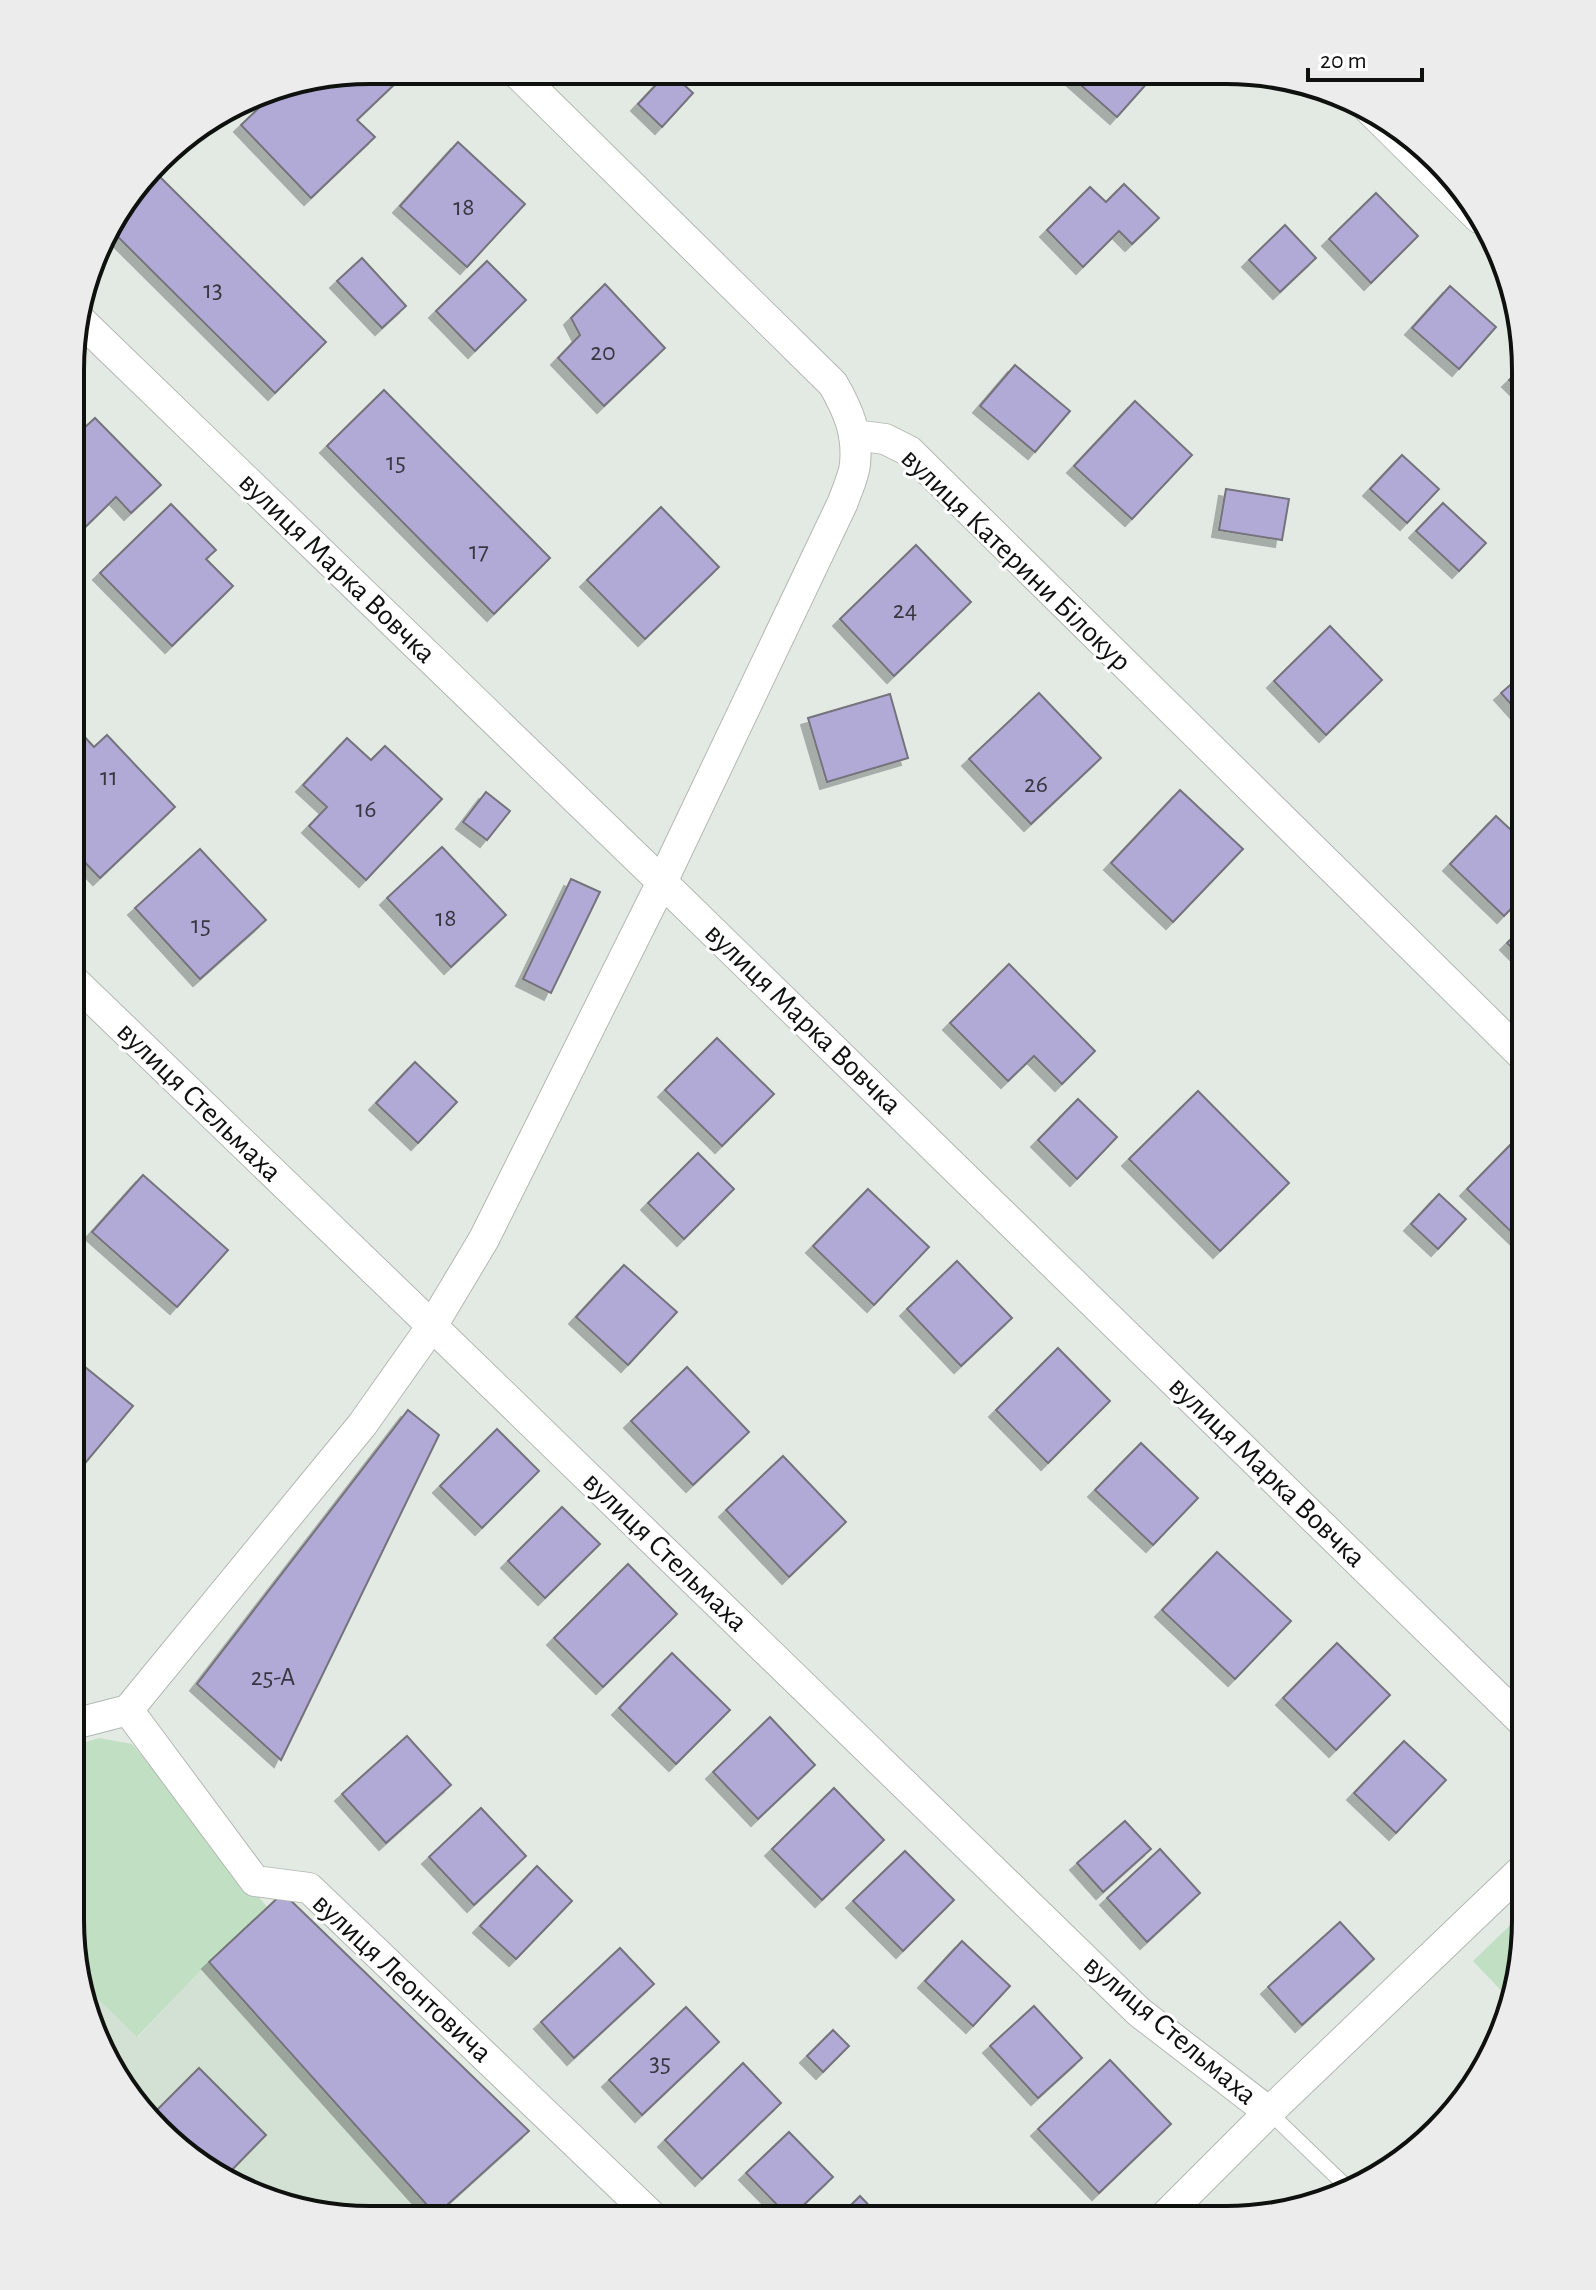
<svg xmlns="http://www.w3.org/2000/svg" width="1596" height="2290" viewBox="0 0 1596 2290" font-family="'Alegreya Sans',sans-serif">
	<defs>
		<filter id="shadow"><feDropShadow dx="-7" dy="7" stdDeviation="0" flood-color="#0004"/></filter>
	</defs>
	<rect width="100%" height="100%" fill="#e3eae4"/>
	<path fill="#d3e0d4" d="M209,1962L436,2215L433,2218L331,2217L255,2197L188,2158L101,2052L85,1986L138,2037Z"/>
	<g fill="#c0dfc3">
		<path d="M99,1738L132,1744L267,1907L209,1962L137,2037L85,1986L70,1920V1747Z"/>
		<path d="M1525,1911V1940L1513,2003L1473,1961Z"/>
	</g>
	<g fill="#b2aad6" stroke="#74737b" stroke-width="2" filter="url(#shadow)">
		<path d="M370,70H391L400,79L357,120L375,137L311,198L241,125L263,104L255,96L273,86Z"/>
		<path d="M669,71L693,93L662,127L638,104Z"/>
		<path d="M1066,72H1157L1117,117Z"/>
		<path d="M458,142L525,204L467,267L400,206Z"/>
		<path d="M152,169L326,342L275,393L108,227L110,220Z"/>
		<path d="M1124,184L1159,218L1132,244L1119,231L1083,267L1047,230L1090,187L1106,202Z"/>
		<path d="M1376,193L1418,236L1371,283L1329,239Z"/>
		<path d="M1285,225L1316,258L1280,292L1249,260Z"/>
		<path d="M362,258L406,306L382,328L337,281Z"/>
		<path d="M487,261L526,300L475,351L436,311Z"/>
		<path d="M605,284L665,348L604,406L558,358L580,335L571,318Z"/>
		<path d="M1450,286L1496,327L1459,369L1412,328Z"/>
		<path d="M1015,365L1070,411L1035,452L980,406Z"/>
		<path d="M1525,365L1526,369V397L1509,380Z"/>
		<path d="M384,390L550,558L494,614L327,446Z"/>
		<path d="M1135,401L1192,455L1132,519L1074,466Z"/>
		<path d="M95,418L161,485L131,513L116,497L72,540V421L82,430Z"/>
		<path d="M1402,455L1439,489L1407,523L1370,489Z"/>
		<path d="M1226,489L1289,499L1282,540L1219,530Z"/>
		<path d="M1443,503L1486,543L1459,571L1416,531Z"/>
		<path d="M171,504L216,550L206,559L233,586L172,646L100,573Z"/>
		<path d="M661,507L719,567L645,639L587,580Z"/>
		<path d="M916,545L971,602L894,676L840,619Z"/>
		<path d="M1330,626L1382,680L1326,735L1274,681Z"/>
		<path d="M1525,672L1526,673V721L1501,693Z"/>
		<path d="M1039,693L1101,758L1031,824L969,759Z"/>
		<path d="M890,694L908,758L827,782L808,718Z"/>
		<path d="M81,733L94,747L107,735L175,807L100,878L72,849V742Z"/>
		<path d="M347,738L371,760L385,746L442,799L366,880L309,826L327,807L303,785Z"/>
		<path d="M1180,790L1243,849L1173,922L1111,863Z"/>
		<path d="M486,792L510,811L487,840L463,822Z"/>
		<path d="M1496,816L1526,844V893L1504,916L1450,864Z"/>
		<path d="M442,847L506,915L451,967L387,898Z"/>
		<path d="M200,849L266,920L200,979L135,908Z"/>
		<path d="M571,879L600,892L551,993L523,979Z"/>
		<path d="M1526,924V962L1507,943Z"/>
		<path d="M1009,964L1095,1051L1062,1084L1034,1056L1008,1081L950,1023Z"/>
		<path d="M717,1038L774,1094L722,1146L665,1090Z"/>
		<path d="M415,1062L457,1102L418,1143L376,1103Z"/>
		<path d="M1198,1091L1289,1183L1220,1251L1129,1159Z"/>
		<path d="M1078,1099L1117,1137L1077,1179L1038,1140Z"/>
		<path d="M1520,1135L1526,1141V1246L1467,1189Z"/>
		<path d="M698,1153L734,1189L684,1239L648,1203Z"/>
		<path d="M143,1175L228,1250L177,1307L92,1232Z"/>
		<path d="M868,1189L929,1247L874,1305L813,1246Z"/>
		<path d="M1439,1194L1466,1219L1438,1249L1411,1224Z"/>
		<path d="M957,1261L1012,1318L961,1366L907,1309Z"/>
		<path d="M624,1265L677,1312L628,1365L576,1317Z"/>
		<path d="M1058,1348L1110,1401L1048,1463L996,1410Z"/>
		<path d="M74,1358L133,1406L76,1474L71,1469V1362Z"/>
		<path d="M687,1367L749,1432L693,1485L631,1421Z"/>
		<path d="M408,1410L439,1435L281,1760L197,1684Z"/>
		<path d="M497,1429L539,1471L482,1528L440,1486Z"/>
		<path d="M1141,1443L1198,1498L1153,1545L1095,1490Z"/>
		<path d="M783,1456L846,1522L789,1577L726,1510Z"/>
		<path d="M562,1507L600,1544L545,1598L508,1561Z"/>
		<path d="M1217,1552L1291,1621L1235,1679L1162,1610Z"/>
		<path d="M628,1564L677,1614L603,1687L554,1638Z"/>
		<path d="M1337,1643L1390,1695L1336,1750L1283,1698Z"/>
		<path d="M672,1653L730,1710L676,1764L619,1708Z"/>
		<path d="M770,1717L815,1765L758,1819L713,1772Z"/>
		<path d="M407,1736L451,1785L386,1843L342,1794Z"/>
		<path d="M1404,1741L1446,1780L1396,1833L1354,1793Z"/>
		<path d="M834,1788L884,1840L822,1900L772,1849Z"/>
		<path d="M481,1808L526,1856L474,1905L429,1857Z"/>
		<path d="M1125,1821L1151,1849L1103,1892L1077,1863Z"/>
		<path d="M1160,1849L1200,1893L1147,1942L1107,1898Z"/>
		<path d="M905,1851L954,1900L903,1951L853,1901Z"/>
		<path d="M537,1866L572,1901L516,1959L480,1926Z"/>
		<path d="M283,1893L529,2131L436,2215L209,1962Z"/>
		<path d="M1340,1922L1374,1959L1302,2025L1268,1987Z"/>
		<path d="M962,1941L1010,1986L973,2026L925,1981Z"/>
		<path d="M620,1948L654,1984L574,2058L541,2022Z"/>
		<path d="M1034,2006L1082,2058L1038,2098L990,2046Z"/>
		<path d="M686,2007L719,2042L642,2115L609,2080Z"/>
		<path d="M833,2030L849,2046L823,2072L807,2056Z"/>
		<path d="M1110,2060L1171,2124L1099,2193L1038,2129Z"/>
		<path d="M743,2063L781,2103L702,2179L665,2140Z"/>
		<path d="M199,2068L266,2135L223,2179L188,2158L152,2115Z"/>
		<path d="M789,2132L833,2177L790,2218L746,2173Z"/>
		<path d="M860,2196L882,2219H837Z"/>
	</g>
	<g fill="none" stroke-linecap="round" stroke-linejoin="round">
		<defs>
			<path id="lane" d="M1269,2112L1351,2191"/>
			<g id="street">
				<path d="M1369,109L1479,218"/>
				<path d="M77,317L662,882L1525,1724"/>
				<path d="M854,435L885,439L909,451L1526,1059"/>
				<path d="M72,979L432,1326L1139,2012L1269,2112"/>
				<path d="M128,1710L255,1881L309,1888L654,2218"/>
				<path d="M70,1725L128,1710L362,1425L432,1326L484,1239L662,882L843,502C847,490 854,476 855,464C858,433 848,410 833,384L514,70"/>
				<path d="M1161,2220L1269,2112L1525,1867"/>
			</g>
		</defs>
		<use href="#lane" stroke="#b2b8b2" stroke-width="16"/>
		<use href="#street" stroke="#b2b8b2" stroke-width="32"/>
		<use href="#lane" stroke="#fff" stroke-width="14"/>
		<use href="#street" stroke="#fff" stroke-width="30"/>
	</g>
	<g text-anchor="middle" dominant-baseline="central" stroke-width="6" stroke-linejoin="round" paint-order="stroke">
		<g font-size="26" fill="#383741">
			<text x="464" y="207">18</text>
			<text x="213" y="290">13</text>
			<text x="603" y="352">20</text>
			<text x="396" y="462">15</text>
			<text x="479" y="551">17</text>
			<text x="905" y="610">24</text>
			<text x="109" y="777">11</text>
			<text x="1036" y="784">26</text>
			<text x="366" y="809">16</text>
			<text x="446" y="918">18</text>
			<text x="201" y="925">15</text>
			<text x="273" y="1677">25-А</text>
			<text x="660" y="2063">35</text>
		</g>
		<g font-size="30" fill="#0f110f" stroke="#fff">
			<text transform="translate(1016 560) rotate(44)">вулиця Катерини Білокур</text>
			<text transform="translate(337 568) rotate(44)">вулиця Марка Вовчка</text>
			<text transform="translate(803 1019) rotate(44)">вулиця Марка Вовчка</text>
			<text transform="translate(199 1102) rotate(44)">вулиця Стельмаха</text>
			<text transform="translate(1267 1472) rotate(44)">вулиця Марка Вовчка</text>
			<text transform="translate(665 1552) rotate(44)">вулиця Стельмаха</text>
			<text transform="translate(402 1978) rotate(43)">вулиця Леонтовича</text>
			<text transform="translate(1170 2030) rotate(40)">вулиця Стельмаха</text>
		</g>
	</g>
	<path d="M0 0H1596V2290H0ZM370 84H1226A286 286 0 0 1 1512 370V1920A286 286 0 0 1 1226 2206H370A286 286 0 0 1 84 1920V370A286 286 0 0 1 370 84Z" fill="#ececec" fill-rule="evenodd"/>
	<path fill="none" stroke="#0f110f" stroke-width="4" d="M370 84H1226A286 286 0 0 1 1512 370V1920A286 286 0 0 1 1226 2206H370A286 286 0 0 1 84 1920V370A286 286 0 0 1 370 84Z"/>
	<path d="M1308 68v12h114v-12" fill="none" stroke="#0f110f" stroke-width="4"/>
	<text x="1320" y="68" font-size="24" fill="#0f110f" stroke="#ffffff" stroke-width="6" paint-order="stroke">20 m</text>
</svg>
